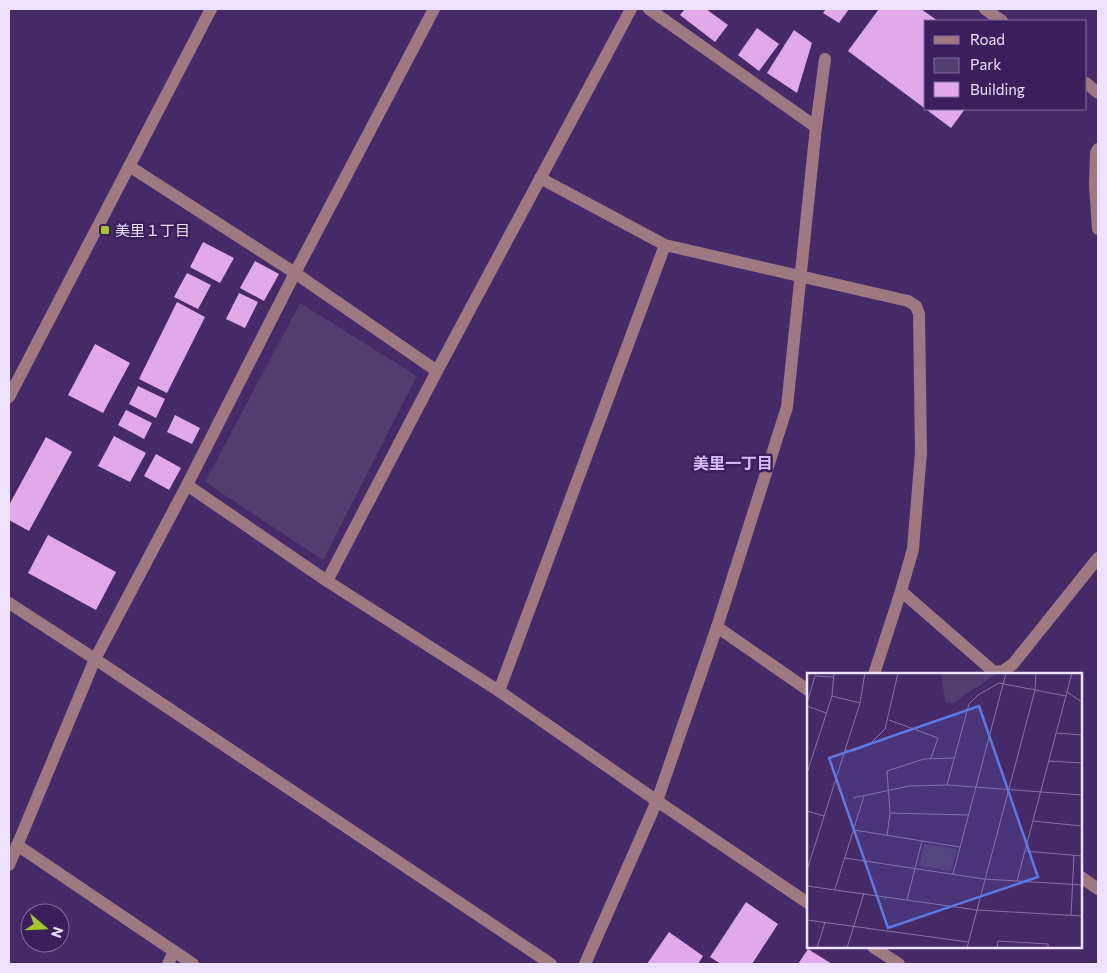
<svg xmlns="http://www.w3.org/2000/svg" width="1107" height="973" viewBox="0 0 1107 973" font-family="Commissioner,'Noto Sans JP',sans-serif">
	<rect width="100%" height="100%" fill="#462967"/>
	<path fill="#523d6e" d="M300,303L417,376L323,560L205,482Z"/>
	<g fill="#e2a9e9">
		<path d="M685,9H706L728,25L715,42L680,15Z"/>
		<path d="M826,9H849L839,23L823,13Z"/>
		<path d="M879,9H921L938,21H926V109H965L951,128L848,51Z"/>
		<path d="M757,28L779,44L759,71L738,55Z"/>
		<path d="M794,30L812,43L797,93L767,73Z"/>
		<path d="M203,242L234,258L220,283L190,267Z"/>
		<path d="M255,261L279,274L264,301L240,288Z"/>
		<path d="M187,273L211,285L198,309L174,297Z"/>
		<path d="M239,293L258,302L245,328L226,319Z"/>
		<path d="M177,302L205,317L167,393L139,379Z"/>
		<path d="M95,344L130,363L103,413L68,395Z"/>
		<path d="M138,386L165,399L156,418L129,404Z"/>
		<path d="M126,410L152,423L144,439L118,425Z"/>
		<path d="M175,415L200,428L192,444L167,432Z"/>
		<path d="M114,436L146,453L130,482L98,466Z"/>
		<path d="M46,437L72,452L29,531L9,520V505Z"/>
		<path d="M156,454L181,468L169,490L144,476Z"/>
		<path d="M48,535L116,572L96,610L28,573Z"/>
		<path d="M746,902L778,924L752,964H721L710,957Z"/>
		<path d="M669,932L703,956L698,964H647Z"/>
		<path d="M808,949L832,964H798Z"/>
	</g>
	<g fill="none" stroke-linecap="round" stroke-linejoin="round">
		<g stroke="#9f7982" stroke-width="12">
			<path d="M649,9L816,127"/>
			<path d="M985,9L1002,21"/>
			<path d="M1086,83L1098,93"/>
			<path d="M1098,149L1096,153L1095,185L1098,229"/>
			<path d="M129,166L295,273L437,371"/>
			<path d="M540,178L665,245L908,301L916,306L919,314L921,453L913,549L901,591L874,674"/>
			<path d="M9,397L211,9"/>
			<path d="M187,485L327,581L499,691L657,801L808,903"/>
			<path d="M327,581L437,371L631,9"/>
			<path d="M901,591L994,672L1003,671L1013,664L1098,558"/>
			<path d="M9,603L95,659L551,964"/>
			<path d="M717,627L808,690"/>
			<path d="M499,691L665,245"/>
			<path d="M17,845L193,964"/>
			<path d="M9,865L95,659L187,485L295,273L434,9"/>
			<path d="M1081,877L1098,889"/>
			<path d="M873,947L899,964"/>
			<path d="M168,964L174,951"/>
			<path d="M585,964L657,801L717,627L787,407L816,127L825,59"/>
		</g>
	</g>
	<rect fill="#a3c927" stroke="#3c1e5c" stroke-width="2" x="100" y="225" width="10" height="10" rx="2.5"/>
	<g text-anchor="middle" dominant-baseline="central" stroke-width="5" stroke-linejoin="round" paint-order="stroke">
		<g font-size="15" fill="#ece1ff" stroke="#3c1e5c" text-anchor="start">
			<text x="115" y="230">美里１丁目</text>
		</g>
		<g font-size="16" font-weight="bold" fill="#d5bdf8" stroke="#3c1e5c">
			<text x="733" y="462">美里一丁目</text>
		</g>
	</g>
	<g transform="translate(807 673)">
		<rect width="275" height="275" fill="#462967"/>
		<path d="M134,0H191L146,30L138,29ZM117,171L150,176L144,198L112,193Z" fill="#523d6e"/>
		<path fill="none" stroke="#8873a4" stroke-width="1" d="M260,19L275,29M25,23L53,30M0,30L8,3L26,4M0,33L19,40M82,47L131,65L124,85M250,60L275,62M38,77L46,78L62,72L78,56L91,0M242,88L275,90M0,100L25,23L27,0M140,112L162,31L171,22L192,10L259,23M46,125L102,113L140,112L275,122M0,138L17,143M83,140L161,142M226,148L275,153M47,157L153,174M80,163L83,140L80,98L117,86L147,85M218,178L275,183M38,185L177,206L275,212M0,197L53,30L58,0M146,201L199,0M210,208L265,0M0,213L170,237L275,243M28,216L57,123M100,227L115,168M264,242L267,182M0,247L161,269M10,275L18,249M40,275L57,220M160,275L228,17L229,0M190,275L191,268L241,271V275"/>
		<path fill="#5b7ae4" fill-opacity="0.15" stroke="#5b7ae4" stroke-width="2.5" d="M172,33L231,204L81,255L22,85Z"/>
		<rect width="275" height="275" fill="none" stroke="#ece1ff" stroke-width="2.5"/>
	</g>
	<rect width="1107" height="973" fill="none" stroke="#ece1ff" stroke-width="20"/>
	<rect x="924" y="20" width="162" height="90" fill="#3c1e5c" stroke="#826c9d"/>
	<rect x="934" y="36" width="25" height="8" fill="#9f7982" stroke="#826c9d"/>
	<text x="970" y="45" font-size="15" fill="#ece1ff">Road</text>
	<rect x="934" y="58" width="25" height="15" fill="#523d6e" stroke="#826c9d"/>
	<text x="970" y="70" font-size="15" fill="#ece1ff">Park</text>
	<rect x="934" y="82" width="25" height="15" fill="#e2a9e9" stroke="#826c9d"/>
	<text x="970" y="95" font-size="15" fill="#ece1ff">Building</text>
	<g transform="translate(45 928) rotate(109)"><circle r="24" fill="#3c1e5c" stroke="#826c9d"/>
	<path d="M0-4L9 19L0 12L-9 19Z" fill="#a3c927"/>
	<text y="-8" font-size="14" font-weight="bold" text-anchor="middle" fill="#ece1ff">N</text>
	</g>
</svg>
